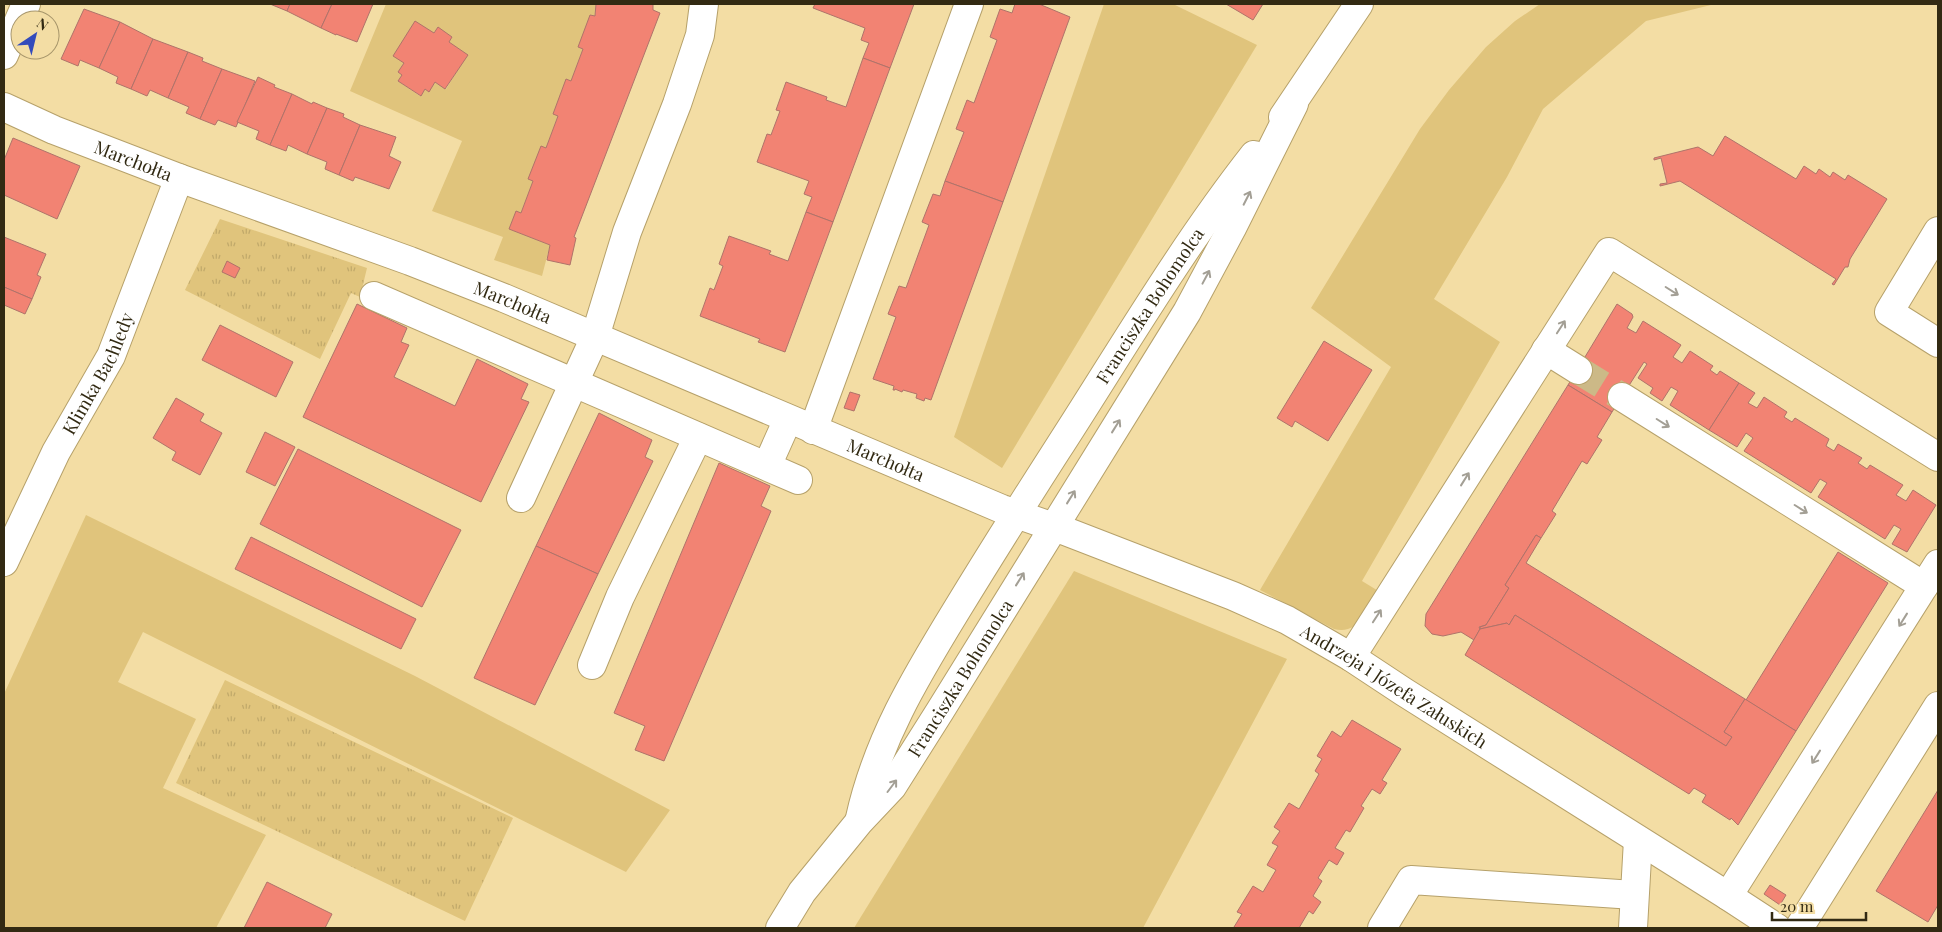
<svg xmlns="http://www.w3.org/2000/svg" width="1942" height="932" viewBox="0 0 1942 932" font-family="'Playfair Display',serif">
	<defs>
		<pattern id="park-tufts" width="24" height="20" patternUnits="userSpaceOnUse" patternTransform="scale(1.25)"><rect width="24" height="20" fill="#e0c47c"/><path d="M3 7l-1-3M5 7V3M7 7l1-3M15 17l-1-3M17 17v-4M19 17l1-3" fill="none" stroke="#c1a96a"/></pattern>
	</defs>
	<rect width="100%" height="100%" fill="#f3dda4"/>
	<g fill="#e0c47c" fill-rule="evenodd">
		<path d="M386,4H596L595,16L578,47L583,49L546,148L541,147L529,179L533,181L521,213L509,229L550,245L542,276L494,260L503,237L432,211L462,141L350,91ZM438,28L452,37L449,42L467,55L446,89L435,82L429,91L425,89L420,96L398,81L402,75L398,72L404,63Z"/>
		<path d="M1104,4H1173L1257,45L1002,468L954,437Z"/>
		<path d="M1540,4H1715L1646,21L1543,109L1507,177L1434,299L1500,342L1362,581L1380,592C1369,608 1358,636 1334,629L1260,590L1391,367L1311,308L1420,129L1449,90L1486,47L1515,21Z"/>
		<path d="M86,515L415,676L670,810L626,872L143,632L118,682L196,719L163,788L266,835L216,928H4V694Z"/>
		<path d="M1074,571L1287,659L1143,928H854Z"/>
	</g>
	<g fill="url(#park-tufts)">
		<path d="M220,219L367,268L360,297L351,293L320,359L185,290Z"/>
		<path d="M225,680L513,818L465,921L176,783Z"/>
	</g>
	<g fill="#f28373" stroke="#af736a">
		<path d="M270,4H290L287,11Z"/>
		<path d="M290,4H332L321,28L287,11Z"/>
		<path d="M332,4H373L357,42L336,34V35L321,28Z"/>
		<path d="M596,4H653V10L660,13L574,237L576,238L570,265L547,260L550,245L509,229L516,211L521,213L533,181L528,179L541,146L546,148L558,116L553,114L566,79L571,81L583,49L578,47L590,15L595,16Z"/>
		<path d="M815,4H914L890,68L863,58L869,43L861,40L865,28L813,8Z"/>
		<path d="M1015,4H1039L1070,17L1003,202L945,181L964,132L956,129L967,100L974,103L997,40L990,37L1000,9L1012,13Z"/>
		<path d="M1226,4H1263L1253,20Z"/>
		<path d="M84,9L120,22L99,68L80,60L78,66L61,59Z"/>
		<path d="M415,21L434,33L438,27L452,37L449,42L468,55L445,89L435,82L429,92L425,89L421,96L398,81L402,75L398,72L404,63L393,56Z"/>
		<path d="M120,22L153,39L131,89L116,83L118,77L99,68Z"/>
		<path d="M153,39L188,52L168,98L150,90L147,96L131,89Z"/>
		<path d="M188,52L203,58L202,61L222,69L200,119L186,113L189,107L168,98Z"/>
		<path d="M863,58L890,68L833,222L806,212L812,197L804,194L809,181L757,162L767,134L771,135L780,111L776,110L786,82L827,97L826,100L846,107Z"/>
		<path d="M222,69L255,81L236,127L218,120L215,125L200,119Z"/>
		<path d="M258,77L275,85L274,87L292,94L270,145L256,139L259,131L237,122Z"/>
		<path d="M292,94L312,104L313,102L327,108L307,154L288,145L286,151L270,145Z"/>
		<path d="M327,108L344,114L343,117L360,125L339,175L325,169L327,162L307,154Z"/>
		<path d="M360,125L396,137L389,156L401,162L389,189L355,177L353,181L339,175Z"/>
		<path d="M1725,136L1796,179L1804,166L1816,174L1819,169L1830,177L1833,172L1845,180L1848,175L1887,199L1850,259L1848,267H1845L1834,285L1832,284L1836,279L1680,181L1660,186V184L1667,183L1661,158L1654,160V158L1698,147L1713,156Z"/>
		<path d="M13,138L80,166L57,219L4,195V160Z"/>
		<path d="M945,181L1003,202L931,400L925,398L924,401L916,398L917,394L903,390L902,392L895,389V390H893L894,386L873,379L896,317L888,314L899,286L906,288L929,225L922,222L933,194L940,196Z"/>
		<path d="M806,212L833,222L785,352L758,342L760,339L700,316L710,288L714,290L723,266L719,264L729,236L771,251L769,254L788,261Z"/>
		<path d="M4,237L46,254L37,275L41,277L32,299L4,287Z"/>
		<path d="M227,261L240,268L235,278L222,272Z"/>
		<path d="M4,287L32,299L25,314L4,305Z"/>
		<path d="M357,304L407,328L401,342L409,345L394,377L455,406L477,359L528,384L521,399L529,402L481,502L303,417Z"/>
		<path d="M1617,304L1632,314L1633,317L1627,328L1636,333L1643,321L1681,345L1673,357L1682,363L1690,351L1713,366L1710,370L1717,375L1720,371L1739,383L1709,430L1670,405L1678,391L1671,387L1662,401L1650,393L1653,388L1638,378L1647,364L1644,362L1612,412L1568,385Z"/>
		<path d="M220,325L293,362L276,397L202,360Z"/>
		<path d="M1324,341L1372,370L1328,441L1295,421L1292,427L1277,418Z"/>
		<path d="M1739,383L1755,393L1748,403L1757,408L1764,397L1787,412L1784,417L1792,422L1795,418L1829,439L1826,446L1834,451L1838,444L1862,458L1858,463L1867,469L1870,465L1903,485L1896,495L1906,501L1913,490L1936,505L1907,552L1892,544L1901,529L1894,525L1885,539L1818,497L1827,483L1820,479L1811,493L1744,451L1753,438L1746,433L1737,447L1709,430Z"/>
		<path d="M1568,385L1612,412L1597,437L1602,440L1587,464L1582,461L1552,511L1556,514L1541,538L1536,535L1505,585L1509,588L1486,625L1479,627L1480,629L1474,640L1461,632L1443,636L1432,634L1425,626L1426,614Z"/>
		<path d="M850,392L860,395L854,411L844,408Z"/>
		<path d="M176,398L204,414L200,421L222,433L200,475L172,460L176,452L153,438Z"/>
		<path d="M599,413L652,440L645,457L653,461L598,574L536,546Z"/>
		<path d="M265,432L295,447L275,486L246,472Z"/>
		<path d="M298,449L461,530L422,607L260,524Z"/>
		<path d="M719,463L770,486L761,506L771,511L664,761L635,750L645,726L614,713Z"/>
		<path d="M1536,535L1541,538L1526,563L1745,699L1724,732L1732,737L1726,746L1515,615L1509,625L1507,623L1480,629V627L1486,625L1509,588L1505,585Z"/>
		<path d="M251,537L416,619L401,649L235,569Z"/>
		<path d="M536,546L598,574L535,705L474,678Z"/>
		<path d="M1838,552L1888,583L1796,731L1746,700Z"/>
		<path d="M1515,615L1726,746L1732,737L1724,732L1745,699L1796,731L1738,825L1731,818L1730,820L1702,802L1706,795L1694,788L1689,794L1465,655L1480,629L1507,623L1509,625Z"/>
		<path d="M1352,720L1401,749L1382,780L1387,783L1380,794L1372,789L1361,806L1364,808L1350,832L1346,830L1335,848L1344,853L1337,865L1329,860L1318,878L1322,881L1313,896L1321,902L1313,914L1309,911L1299,928H1236L1234,927L1242,914L1237,912L1253,886L1263,892L1276,870L1267,865L1278,846L1272,843L1280,831L1274,827L1289,803L1299,809L1319,774L1315,771L1322,759L1317,756L1332,731L1341,737Z"/>
		<path d="M1938,790V905L1928,922L1876,891Z"/>
		<path d="M267,882L332,914L325,928H244Z"/>
		<path d="M1770,885L1786,895L1780,905L1764,894Z"/>
	</g>
	<g fill="none" stroke-linecap="round" stroke-linejoin="round">
		<path stroke="#ccb987" stroke-width="28" stroke-dasharray="28 14" stroke-linecap="butt" d="M1578,370L1622,397"/>
		<defs>
			<g id="minor">
				<path d="M4,55L26,4"/>
				<path id="s1" d="M4,107L54,130L179,178L410,261L504,298L1002,509L1065,531L1233,596L1287,620L1351,657L1404,692L1728,896L1777,928"/>
				<path d="M1283,117L1359,4"/>
				<path d="M1938,231L1889,312L1938,343"/>
				<path d="M374,296L798,480"/>
				<path d="M1546,350L1578,370"/>
				<path d="M1622,397L1924,586"/>
				<path d="M813,430L969,4"/>
				<path d="M767,466L788,419"/>
				<path d="M521,498L595,337L627,232L677,104L700,35L704,4"/>
				<path id="s2" d="M4,562L56,452L111,356L179,178"/>
				<path d="M1351,657L1609,252L1938,457"/>
				<path d="M592,665L620,597L698,437"/>
				<path id="s3" d="M860,818C877,741 915,678 956,611C989,557 1023,503 1057,450C1121,351 1181,248 1254,155"/>
				<path d="M1728,896L1938,564"/>
				<path id="s4" d="M780,928L802,892L859,822L892,787L940,711L1187,312L1232,228L1294,104"/>
				<path d="M1382,928L1411,880L1634,895"/>
				<path d="M1633,928L1638,840"/>
				<path d="M1799,928L1938,706"/>
			</g>
		</defs>
		<use href="#minor" stroke="#b6a16a" stroke-width="30"/>
		<use href="#minor" stroke="#fff" stroke-width="28"/>
	</g>
	<defs><path id="oneway-shaft" d="M-6 0H5M1.5-3L5.5 0L1.5 3" fill="none" stroke-width="1.6" stroke-linecap="round" stroke-linejoin="round" transform="scale(1.25)"/></defs>
	<g stroke="#a39f95">
		<use href="#oneway-shaft" transform="translate(1247 198) rotate(-63)"/>
		<use href="#oneway-shaft" transform="translate(1206 277) rotate(-62)"/>
		<use href="#oneway-shaft" transform="translate(1672 291) rotate(32)"/>
		<use href="#oneway-shaft" transform="translate(1561 327) rotate(-57)"/>
		<use href="#oneway-shaft" transform="translate(1663 423) rotate(32)"/>
		<use href="#oneway-shaft" transform="translate(1116 426) rotate(-58)"/>
		<use href="#oneway-shaft" transform="translate(1465 479) rotate(-58)"/>
		<use href="#oneway-shaft" transform="translate(1071 497) rotate(-58)"/>
		<use href="#oneway-shaft" transform="translate(1801 509) rotate(32)"/>
		<use href="#oneway-shaft" transform="translate(1020 579) rotate(-58)"/>
		<use href="#oneway-shaft" transform="translate(1377 616) rotate(-57)"/>
		<use href="#oneway-shaft" transform="translate(1903 620) rotate(122)"/>
		<use href="#oneway-shaft" transform="translate(1816 757) rotate(122)"/>
		<use href="#oneway-shaft" transform="translate(892 786) rotate(-53)"/>
	</g>
	<g text-anchor="middle" dominant-baseline="central" stroke-width="4" stroke-linejoin="round" paint-order="stroke">
		<g font-size="18" fill="#322a13" stroke="#f3dda4">
			<text stroke="none"><textPath href="#s1" startOffset="140">Marchołta</textPath></text>
			<text stroke="none"><textPath href="#s1" startOffset="545">Marchołta</textPath></text>
			<text stroke="none"><textPath href="#s3" startOffset="591">Franciszka Bohomolca</textPath></text>
			<text stroke="none"><textPath href="#s2" startOffset="211">Klimka Bachledy</textPath></text>
			<text stroke="none"><textPath href="#s1" startOffset="950">Marchołta</textPath></text>
			<text stroke="none"><textPath href="#s4" startOffset="309">Franciszka Bohomolca</textPath></text>
			<text stroke="none"><textPath href="#s1" startOffset="1508">Andrzeja i Józefa Załuskich</textPath></text>
		</g>
	</g>
	<rect width="1942" height="932" fill="none" stroke="#322a13" stroke-width="10"/>
	<g transform="translate(35 35) rotate(35)"><circle r="24" fill="#f3dda4" stroke="#a6956a"/>
	<path d="M0-4L9 19L0 12L-9 19Z" fill="#334bbc"/>
	<text y="-8" font-size="14" font-weight="bold" text-anchor="middle" fill="#322a13">N</text>
	</g>
	<path d="M1772 912v8h94v-8" fill="none" stroke="#322a13" stroke-width="2.5"/>
	<text x="1780" y="912" font-size="15" fill="#322a13" stroke="#f3dda4" stroke-width="4" paint-order="stroke">20 m</text>
</svg>
